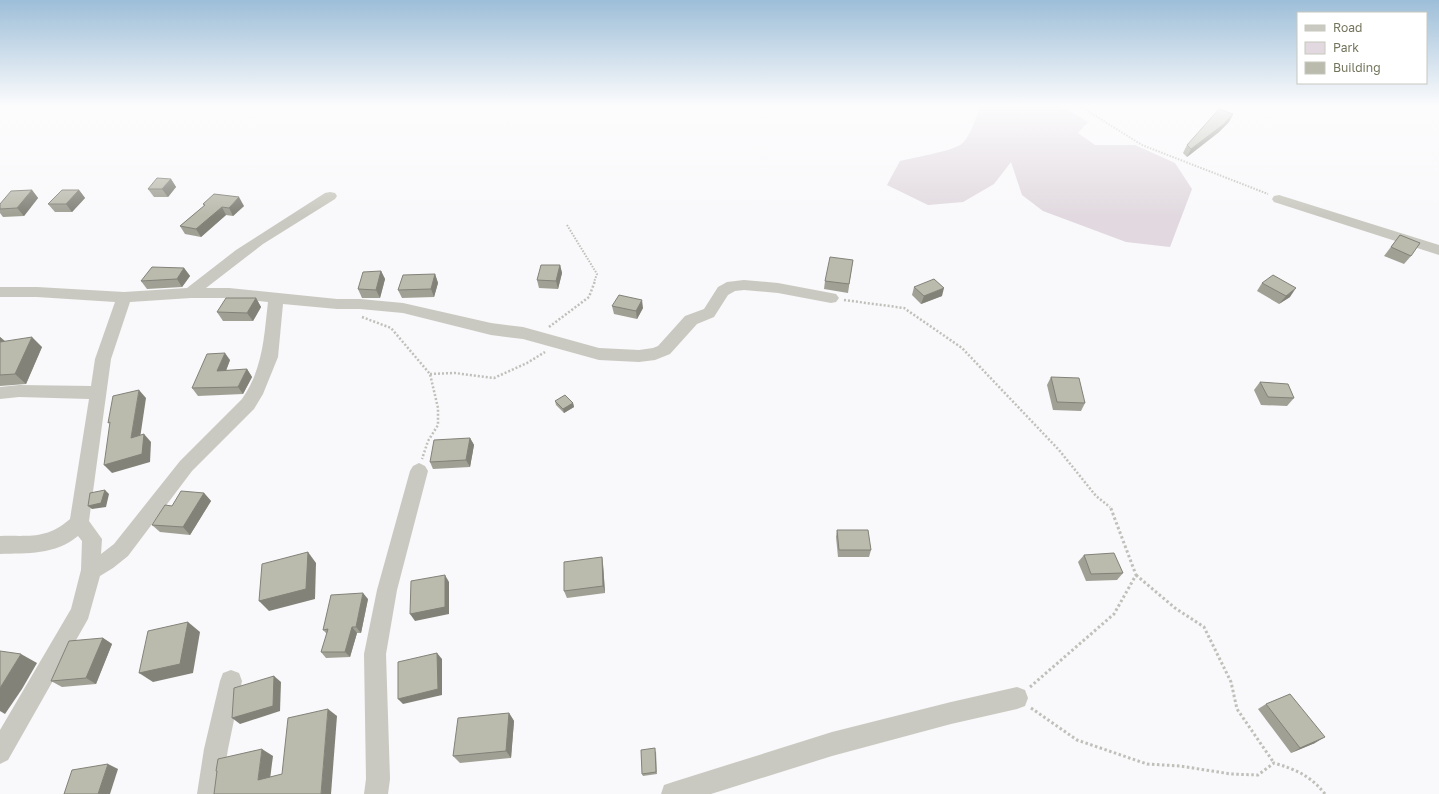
<svg xmlns="http://www.w3.org/2000/svg" width="1439" height="794" viewBox="0 0 1439 794" font-family="'Golos Text',sans-serif">
	<rect width="100%" height="100%" fill="#f9f8fa"/>
	<path fill="#e1d9df" d="M977,105H1060L1088,122L1078,133L1095,145H1135L1175,163L1192,189L1170,247L1126,242L1043,211L1022,195L1011,162L994,184L963,202L928,205L887,185L900,161C916,157 948,152 960,145C969,140 976,118 979,109Z"/>
	<g fill="none" stroke-linecap="round" stroke-linejoin="round">
		<g stroke="#c0c0ba" stroke-width="2" stroke-dasharray="1.5 1.5" stroke-linecap="butt">
			<path d="M1078,105L1142,145L1268,194"/>
			<path d="M567,225L597,274L594,282"/>
		</g>
		<g stroke="#c0c0ba" stroke-width="2.5" stroke-dasharray="2 2" stroke-linecap="butt">
			<path d="M844,300L904,308L962,348L1059,450L1096,496L1110,507"/>
			<path d="M362,317L391,328L430,374L438,408V425L428,441L422,459"/>
			<path d="M549,327L589,297L595,281"/>
			<path d="M430,374L455,373L494,378L527,363L545,352"/>
		</g>
		<g stroke="#c0c0ba" stroke-width="3" stroke-dasharray="2.5 2.5" stroke-linecap="butt">
			<path d="M1136,575L1175,608L1204,627L1231,682L1237,709L1274,763"/>
			<path d="M1030,687L1114,614L1136,575L1110,506"/>
			<path d="M1031,708L1077,740L1147,764L1180,766L1231,774L1258,775L1274,763C1295,769 1311,776 1325,794"/>
		</g>
		<g fill="#c9c9c1" fill-rule="evenodd">
			<path d="M330,192L335,193L337,196L335,199L263,244L206,288H229L337,299H360L403,303L491,323L523,327L599,348L639,350L653,348L658,346L685,316L704,309L718,287L727,282L744,280L778,283L831,293L836,294L839,298L836,302L831,303L778,293L744,290L735,291L728,295L714,317L697,324L670,354L655,360L639,362L599,360L523,339L491,335L403,313L360,309H337L283,304L278,357L263,394L254,409L192,471L128,556L113,568L100,576L88,619L8,760L0,764V730L71,609L81,570L82,541L78,536C55,555 27,553 0,554V536C29,535 46,540 70,519L89,399L19,397L0,399V387L19,385L91,386L95,359L115,302L37,297H0V287H37L124,292L187,288L236,250L325,193ZM191,298H229L268,302C264,337 263,369 242,399L180,461L114,544L101,554L102,539L89,521L111,359L130,302Z"/>
			<path d="M1279,195L1439,245V255L1274,202L1272,199L1274,196Z"/>
			<path d="M419,463L425,466L428,471L397,590L386,654L390,779L388,794H364L366,779L364,654L377,590L410,471L413,466Z"/>
			<path d="M231,670L239,673L242,681L228,749L221,794H197L204,749L220,681L223,673Z"/>
			<path d="M1017,687L1025,690L1028,698L1025,706L1017,709L951,724L832,756L711,794H661L664,785L673,782L832,732L951,702Z"/>
		</g>
	</g>
	<g fill="#a0a095">
		<path d="M1229,122L1219,132L1187,157L1183,153L1187,145Z"/>
		<path d="M171,179L176,187L168,197H154L148,189Z"/>
		<path d="M32,190L38,198L24,216L3,217L0,213V204Z"/>
		<path d="M79,190L85,198L72,212H55L48,204Z"/>
		<path d="M203,204L244,206L233,216L226,215L201,237L185,234L180,226L204,206Z"/>
		<path d="M1400,235L1411,256L1404,264L1384,256Z"/>
		<path d="M853,260L848,293L824,289L825,281Z"/>
		<path d="M560,265L562,273L558,289L539,288L537,280Z"/>
		<path d="M184,268L190,276L182,287L147,289L141,281Z"/>
		<path d="M381,271L385,279L380,298H362L358,289Z"/>
		<path d="M435,274L438,283L434,297L402,298L398,290Z"/>
		<path d="M1262,283L1290,297L1279,304L1257,291Z"/>
		<path d="M914,287L942,296L921,304L912,295Z"/>
		<path d="M256,298L261,307L253,321H223L217,312Z"/>
		<path d="M612,306L643,308L637,319L614,314Z"/>
		<path d="M0,337L5,341L42,347L26,384L0,386Z"/>
		<path d="M230,360L226,371L247,369L252,377L243,394L198,396L192,388Z"/>
		<path d="M1051,377L1085,403L1081,411L1053,410L1047,385Z"/>
		<path d="M1260,382L1294,398L1287,406L1261,405L1254,390Z"/>
		<path d="M555,401L573,403L574,407L564,413L556,405Z"/>
		<path d="M470,438L474,445L470,467L433,469L430,462Z"/>
		<path d="M204,493L211,501L190,535L160,532L152,525L172,506Z"/>
		<path d="M837,530L871,550L869,557H838L836,537Z"/>
		<path d="M1084,555L1123,573L1117,580L1086,581L1078,562Z"/>
		<path d="M602,557L603,564L605,593L567,598L564,591Z"/>
		<path d="M368,599L361,633H357L350,657L326,658L321,652L327,634L323,630Z"/>
		<path d="M103,638L112,644L96,684L62,687L51,681Z"/>
		<path d="M1266,704L1315,743L1291,753L1258,709Z"/>
		<path d="M509,713L514,721L511,758L460,763L453,756Z"/>
		<path d="M656,751L657,774L643,776L642,774Z"/>
	</g>
	<g fill="#828279">
		<path d="M1233,114L1229,122L1219,132L1187,157L1191,149Z"/>
		<path d="M171,179L176,187L168,197L162,189Z"/>
		<path d="M32,190L38,198L24,216L17,208Z"/>
		<path d="M79,190L85,198L72,212L66,204Z"/>
		<path d="M239,197L244,206L233,216L229,208Z"/>
		<path d="M222,207L226,215L201,237L196,229Z"/>
		<path d="M560,265L562,273L558,289L556,281Z"/>
		<path d="M184,268L190,276L182,287L177,279Z"/>
		<path d="M381,271L385,279L380,298L376,290Z"/>
		<path d="M435,274L438,283L434,297L431,289Z"/>
		<path d="M944,288L942,296L921,304L924,296Z"/>
		<path d="M1296,288L1290,297L1279,304L1286,296Z"/>
		<path d="M256,298L261,307L253,321L247,313Z"/>
		<path d="M642,300L643,308L637,319L636,311Z"/>
		<path d="M0,337L11,347L0,343Z"/>
		<path d="M32,337L42,347L26,384L15,374Z"/>
		<path d="M225,353L230,360L223,378L217,371Z"/>
		<path d="M247,369L252,377L243,394L238,387Z"/>
		<path d="M139,390L146,398L139,445L131,438Z"/>
		<path d="M573,403L574,407L564,413L563,409Z"/>
		<path d="M144,434L151,442L150,462L112,473L104,465Z"/>
		<path d="M470,438L474,445L470,467L466,460Z"/>
		<path d="M105,490L109,494L106,507L92,509L88,506Z"/>
		<path d="M204,493L211,501L190,535L183,527Z"/>
		<path d="M308,552L316,563L315,599L269,611L259,601Z"/>
		<path d="M602,557L603,564L605,593L603,586Z"/>
		<path d="M445,575L449,582V614L415,621L410,614Z"/>
		<path d="M363,593L368,599L361,633L356,627Z"/>
		<path d="M188,622L200,632L193,673L153,682L139,673Z"/>
		<path d="M352,627L357,633L350,657L345,652Z"/>
		<path d="M103,638L112,644L96,684L86,678Z"/>
		<path d="M437,653L442,659V695L403,704L398,699Z"/>
		<path d="M21,654L37,663L22,689L5,714L0,711V688Z"/>
		<path d="M274,676L281,682L280,711L240,724L232,718Z"/>
		<path d="M328,709L337,716L331,794H321Z"/>
		<path d="M509,713L514,721L511,758L506,751Z"/>
		<path d="M1325,737L1315,743L1291,753L1300,748Z"/>
		<path d="M262,749L273,756L269,787L258,780Z"/>
		<path d="M108,764L118,769L110,794H98Z"/>
	</g>
	<g fill="#babaad" stroke="#828279">
		<path d="M1219,109L1233,114L1224,124L1191,149L1187,145Z"/>
		<path d="M157,178L171,179L162,189H148Z"/>
		<path d="M32,190L17,208L0,209V204L11,191Z"/>
		<path d="M62,190H79L66,204H48Z"/>
		<path d="M214,194L239,197L229,208L222,207L196,229L180,226L205,205L203,204Z"/>
		<path d="M1400,235L1420,243L1411,256L1391,247Z"/>
		<path d="M830,257L853,260L849,284L825,281Z"/>
		<path d="M541,265H560L556,281L537,280Z"/>
		<path d="M152,267L184,268L177,279L141,281Z"/>
		<path d="M381,271L376,290L358,289L363,272Z"/>
		<path d="M435,274L431,289L398,290L403,275Z"/>
		<path d="M1273,275L1296,288L1286,296L1262,283Z"/>
		<path d="M934,279L944,288L924,296L914,287Z"/>
		<path d="M619,295L642,300L636,311L612,306Z"/>
		<path d="M226,298H256L247,313L217,312Z"/>
		<path d="M32,337L15,374L0,375V342Z"/>
		<path d="M225,353L217,371L247,369L238,387L192,388L207,354Z"/>
		<path d="M1051,377L1079,378L1085,403L1057,402Z"/>
		<path d="M1260,382L1288,384L1294,398L1268,397Z"/>
		<path d="M139,390L131,438L144,434L142,454L104,465L110,422L108,423L113,396Z"/>
		<path d="M565,395L573,403L563,409L555,401Z"/>
		<path d="M470,438L466,460L430,462L434,440Z"/>
		<path d="M105,490L101,503L88,506L90,493Z"/>
		<path d="M181,491L204,493L183,527L152,525L165,505L172,506Z"/>
		<path d="M837,530H868L871,550H839Z"/>
		<path d="M308,552L306,589L259,601L262,564Z"/>
		<path d="M1114,553L1123,573L1091,574L1084,555Z"/>
		<path d="M602,557L603,586L564,591V562Z"/>
		<path d="M445,575V607L410,614L411,581Z"/>
		<path d="M363,593L356,627H352L345,652H321L328,629L323,630L331,595Z"/>
		<path d="M188,622L180,664L139,673L148,631Z"/>
		<path d="M103,638L86,678L51,681L69,641Z"/>
		<path d="M0,651L21,654L5,680L0,688Z"/>
		<path d="M437,653L438,689L398,699V662Z"/>
		<path d="M274,676L273,706L232,718L234,688Z"/>
		<path d="M1290,694L1325,737L1300,748L1266,704Z"/>
		<path d="M328,709L321,794H214L217,771H216L218,759L262,749L258,780L282,774L288,718Z"/>
		<path d="M509,713L506,751L453,756L458,718Z"/>
		<path d="M655,748L656,772L642,774L641,750Z"/>
		<path d="M108,764L98,794H64L72,770Z"/>
	</g>
	<linearGradient id="sky" x2="0" y2="1"><stop stop-color="#9dbed8"/><stop offset="0.49" stop-color="#fcfcfd"/><stop offset="1" stop-color="#fcfcfd" stop-opacity="0"/></linearGradient>
	<rect width="1439" height="216" fill="url(#sky)"/>
	<rect x="1297" y="12" width="130" height="72" fill="#ffffff" stroke="#c7c8be"/>
	<rect x="1305" y="25" width="20" height="6" fill="#c9c9c1" stroke="#c7c8be"/>
	<text x="1333" y="32" font-size="12" fill="#74755d">Road</text>
	<rect x="1305" y="42" width="20" height="12" fill="#e1d9df" stroke="#c7c8be"/>
	<text x="1333" y="52" font-size="12" fill="#74755d">Park</text>
	<rect x="1305" y="62" width="20" height="12" fill="#babaad" stroke="#c7c8be"/>
	<text x="1333" y="72" font-size="12" fill="#74755d">Building</text>
</svg>
